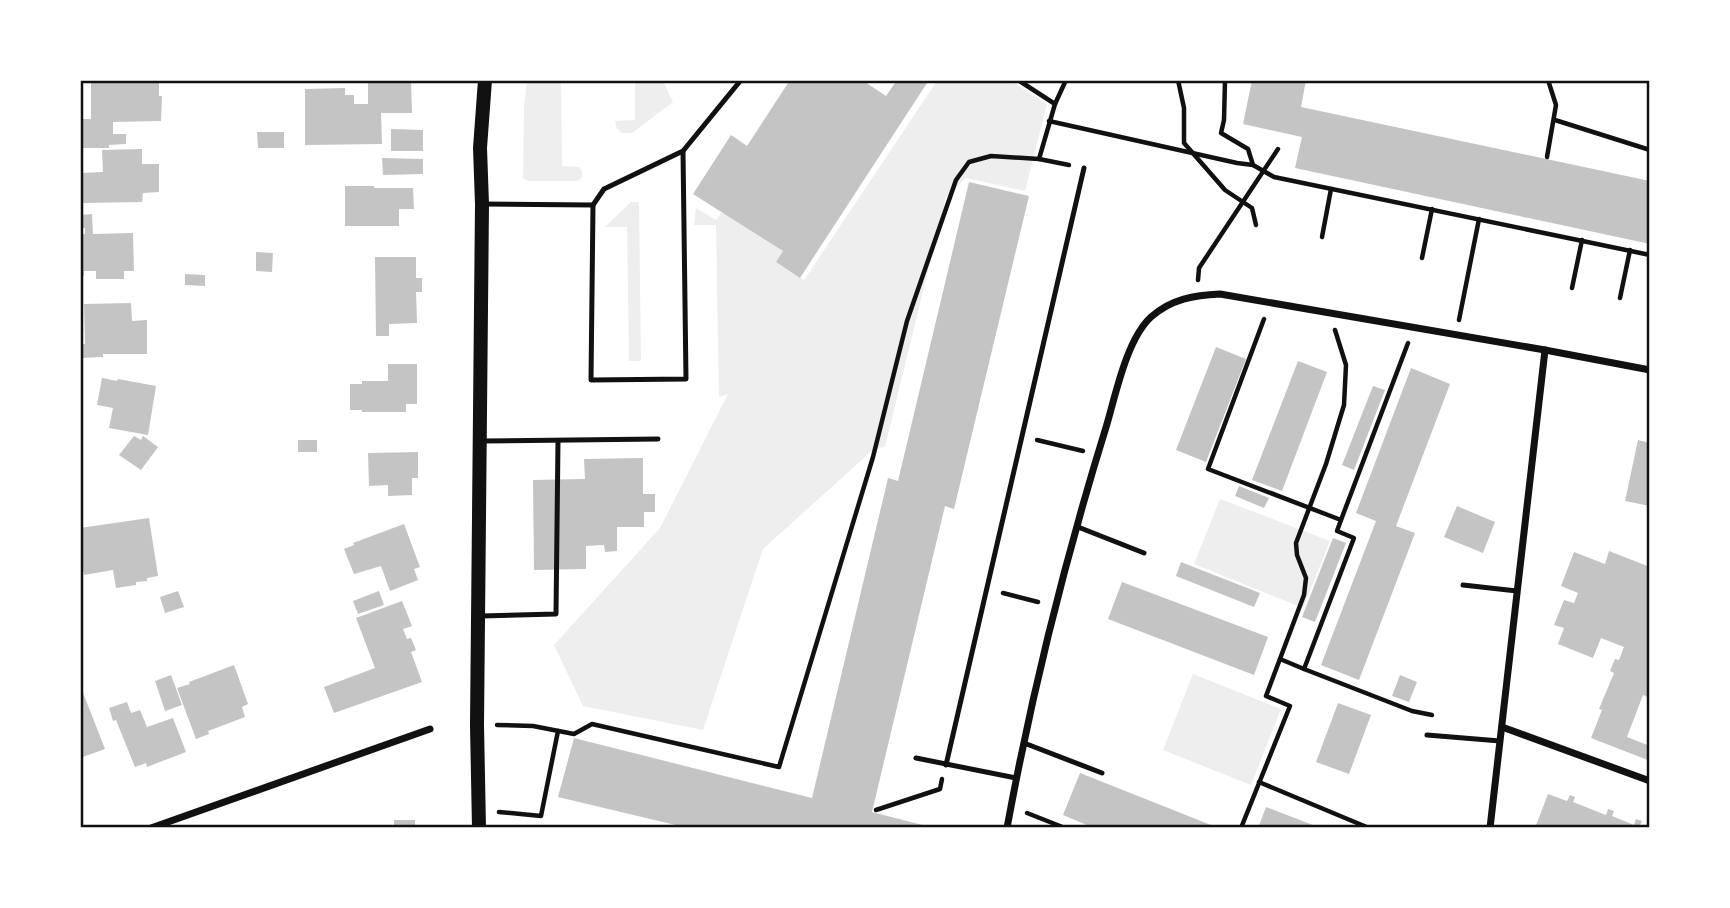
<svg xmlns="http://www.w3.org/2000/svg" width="1730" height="908" viewBox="0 0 1730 908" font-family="'Nunito Sans',sans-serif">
	<rect width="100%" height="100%" fill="#fff"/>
	<g fill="#eee">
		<path d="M527,81H561L562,166L579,167L582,171V177L578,181H528L523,178L524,108Z"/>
		<path d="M635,81H663L673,102L632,133H622L616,127L615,121L635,120Z"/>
		<path d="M937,81H1011L1047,104L1025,191L966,178L946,197L885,447L875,448L763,549L703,730L583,706L554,645L660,528L728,394L719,397L716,225H694L696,208L716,220L722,212L783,251L776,262L804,280Z"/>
		<path d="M631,202H639L641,361H629L627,227H605Z"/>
		<path d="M1220,499L1330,541L1303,608L1194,564Z"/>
		<path d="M1193,674L1281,709L1251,785L1163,750Z"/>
	</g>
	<g fill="#c4c4c4">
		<path d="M91,80H159V96H162L161,121L113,122V134H126V144L109,145V148H81V119H91Z"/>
		<path d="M368,80H411L412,113H381L382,144L305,145V89L345,88V95H354V104H368Z"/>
		<path d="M790,80H862L886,96L897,80H929L800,278L776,262L783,251L693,194L731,135L747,146Z"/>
		<path d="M1252,80H1306L1301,107L1650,181V244L1295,168L1302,137L1243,124Z"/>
		<path d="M391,129L423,130V151H391Z"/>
		<path d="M257,132H284V148H258Z"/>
		<path d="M142,149V164H159V192L143,193L142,202L80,203V173L103,172L102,150Z"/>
		<path d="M382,158L423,159V174L383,175Z"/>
		<path d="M969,182L1029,196L954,509L945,506L872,812L934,828H688L558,797L574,738L812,798L888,478L898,481Z"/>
		<path d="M345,186H374V188H413L414,209H399V226H345Z"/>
		<path d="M92,214L93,234L133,233L134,271H124V279H96V271H84V276H80V234H85V228H80V215Z"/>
		<path d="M256,252L273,253L272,272L256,271Z"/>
		<path d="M375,257H416V278H422V292H416L417,323L389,324V336H376Z"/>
		<path d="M185,274L205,275V286L185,285Z"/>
		<path d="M131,303L132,321L147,320V354H103V357L80,358V344H85L84,304Z"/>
		<path d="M1216,347L1246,359L1206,462L1176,450Z"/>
		<path d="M1298,361L1327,372L1282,491L1252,480Z"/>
		<path d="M388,364H417V404H406V412H362V410H350V384H362V381H388Z"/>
		<path d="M1411,368L1450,384L1396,526L1415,533L1359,680L1321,665L1376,521L1356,513Z"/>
		<path d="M102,378L117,381L118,379L156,386L148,435L109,428L113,408L97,405Z"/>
		<path d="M1373,386L1385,390L1354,470L1342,465Z"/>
		<path d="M134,436L141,440L143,436L158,447L141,470L119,455Z"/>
		<rect x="298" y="440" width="19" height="12"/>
		<path d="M1638,440L1650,443V506L1625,501Z"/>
		<path d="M418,452V478H412V495L388,496V485L369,486L368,453Z"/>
		<path d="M643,458V494H655V512H644V527H617V551L605,552L604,545L586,546V569L534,570L533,480L585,479L584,459Z"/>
		<path d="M1239,486L1269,498L1264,508L1235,496Z"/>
		<path d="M1457,506L1495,522L1483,553L1444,537Z"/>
		<path d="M149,518L158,576L147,578V581L136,582V585L116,588L113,570L84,575L80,552V528Z"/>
		<path d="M404,524L420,567L414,569L418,580L390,591L381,566L354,574L344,549L354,545L353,543Z"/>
		<path d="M1333,538L1346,543L1315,622L1302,617Z"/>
		<path d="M1609,551L1650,567V698L1643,695L1627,737L1650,746V761L1591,738L1602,710L1599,709L1614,673L1610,671L1615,659L1619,660L1624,647L1601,638L1593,658L1558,644L1564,628L1554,625L1564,600L1574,603L1578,593L1561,586L1574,552L1605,564Z"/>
		<path d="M1181,562L1260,593L1254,607L1176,576Z"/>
		<path d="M1122,582L1268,637L1254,675L1108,619Z"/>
		<path d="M178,591L184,607L165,613L160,597Z"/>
		<path d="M379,591L384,605L358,614L353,601Z"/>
		<path d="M402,601L412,626L403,629L407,639L411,638L416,650L411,652L422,682L334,713L324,687L375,668L356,618Z"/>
		<path d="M234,665L248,704L242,707L245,717L208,731L209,734L196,739L177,688L190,684L189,682Z"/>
		<path d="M171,675L182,705L165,711L155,681Z"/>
		<path d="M1400,675L1417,682L1409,702L1392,696Z"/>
		<path d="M80,685L105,749L80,758Z"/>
		<path d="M127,702L131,713L140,710L147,727L173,718L186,752L147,767L146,763L135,767L116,720L113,721L109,708Z"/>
		<path d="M1338,703L1371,715L1349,774L1316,762Z"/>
		<path d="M1080,773L1216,827V828H1094L1063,815Z"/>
		<path d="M1548,794L1567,801L1570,795L1575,797L1573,802L1606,815L1608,809L1614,811L1612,816L1634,825L1636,819L1642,821L1639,828H1535Z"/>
		<path d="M1266,807L1318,827V828H1258Z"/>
		<rect x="394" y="820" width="21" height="8"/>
	</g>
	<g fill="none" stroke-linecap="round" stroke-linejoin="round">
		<g stroke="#111" stroke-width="4.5">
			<path d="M1018,80L1055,104"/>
			<path d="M1178,80L1184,108V143L1225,190L1252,208L1256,225"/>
			<path d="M1225,80L1224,120L1221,133L1248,149L1253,165"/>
			<path d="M1555,120L1650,150"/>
			<path d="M1049,121L1237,163L1253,165L1274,177L1650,255"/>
			<path d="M1547,157L1556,105L1548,80"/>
			<path d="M1039,159L1069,165"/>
			<path d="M1322,237L1331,189"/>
			<path d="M1422,258L1432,209"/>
			<path d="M1198,280L1199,268L1278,149"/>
			<path d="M1572,288L1582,240"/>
			<path d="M1620,298L1630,250"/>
			<path d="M1264,319L1208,469L1341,520L1408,343"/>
			<path d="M1459,320L1479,219"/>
			<path d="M1037,440L1083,451"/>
			<path d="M1003,593L1038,602"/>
			<path d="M1280,659L1304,669L1354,538L1337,531L1341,520"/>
			<path d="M1304,669L1412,711L1432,715"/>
			<path d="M497,725L533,726L574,734L592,724L779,767L873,457L907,321L956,180L969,162L991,156L1039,159L1055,104L1066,80"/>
			<path d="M1259,782L1369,828"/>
			<path d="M876,810L940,789L942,779"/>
			<path d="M499,812L541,816L558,731"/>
			<path d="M1027,813L1065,828"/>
			<path d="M1241,828L1290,706L1266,696L1304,595L1306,578L1297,555L1296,543L1326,464L1344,405L1346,365L1335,330"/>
		</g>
		<g stroke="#111" stroke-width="5">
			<path d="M483,204L593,205L604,189L683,151L741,80"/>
			<path d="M593,205L591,380L686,379L683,151"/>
			<path d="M482,441L658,439"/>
			<path d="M1078,527L1144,553"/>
			<path d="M1463,585L1517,591"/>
			<path d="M481,616L556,614L558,441"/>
			<path d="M1427,735L1500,741"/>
			<path d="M1024,743L1102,773"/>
			<path d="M916,758L1016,778"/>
			<path d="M946,765L1084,168"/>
		</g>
		<g stroke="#111" stroke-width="7">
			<path d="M1502,727L1650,781"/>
			<path d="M151,828L430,729"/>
			<path d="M1007,828C1032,692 1066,556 1107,424C1116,393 1127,339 1151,317C1171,299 1195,295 1220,294L1545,350L1650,370"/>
			<path d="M1490,828L1545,350"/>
		</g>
		<path stroke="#111" stroke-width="14" d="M479,828L477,725L482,204L480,148L485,80"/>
	</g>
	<rect width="1730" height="908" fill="none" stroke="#ffffff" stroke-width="164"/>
	<rect x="82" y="82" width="1566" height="744" fill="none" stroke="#111" stroke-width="2.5"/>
</svg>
